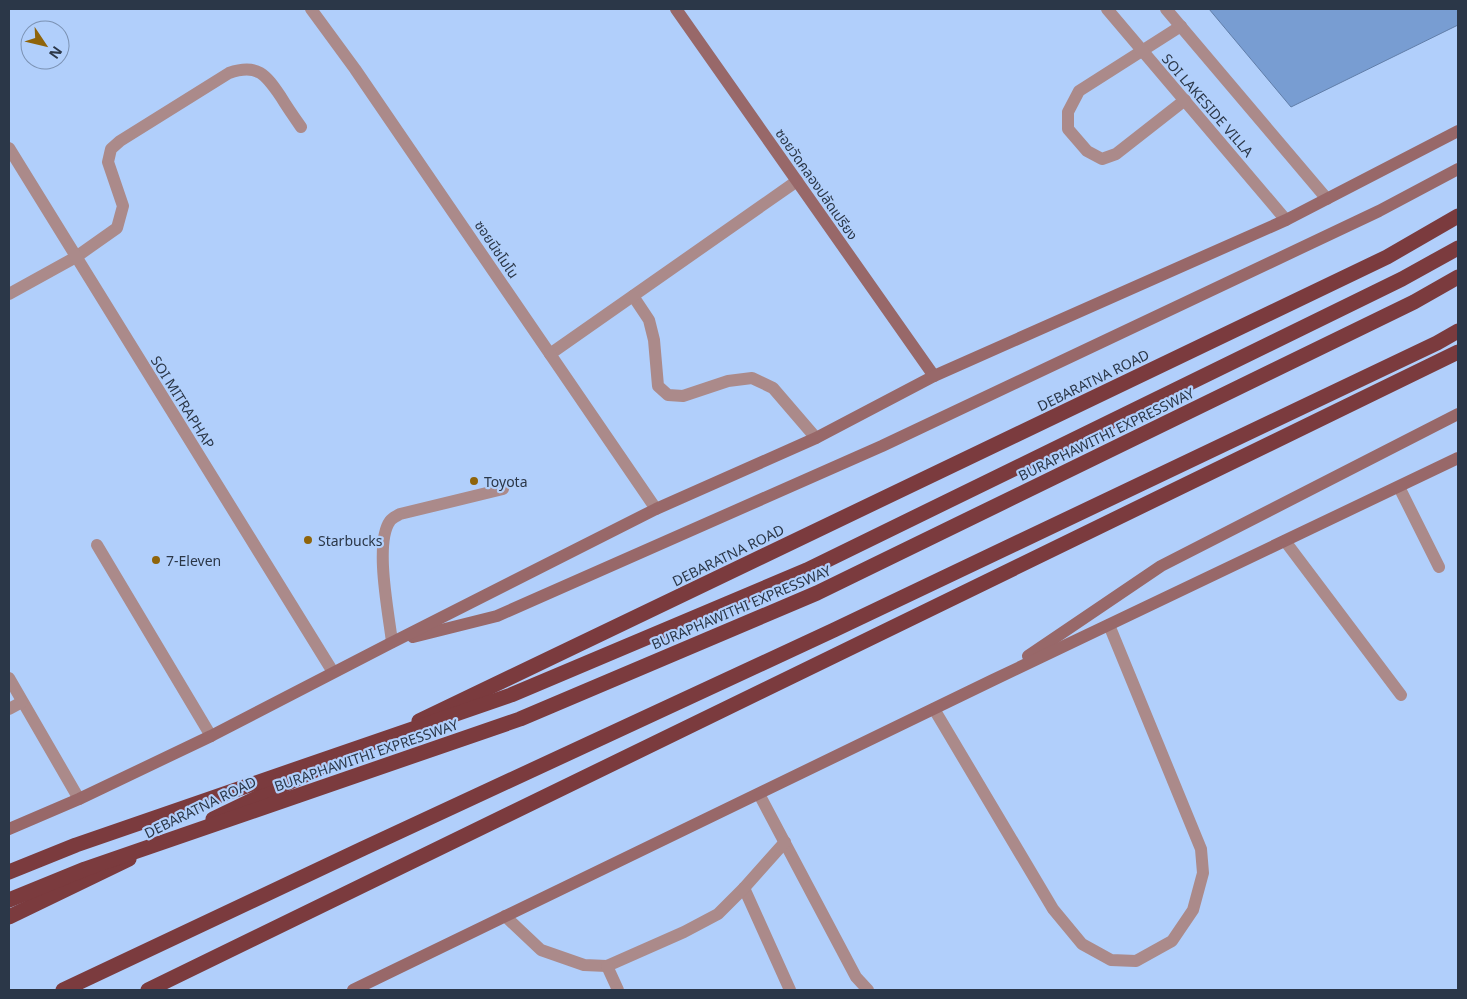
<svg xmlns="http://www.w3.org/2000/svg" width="1467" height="999" viewBox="0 0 1467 999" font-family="'Noto Sans','Noto Sans Thai',sans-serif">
	<rect width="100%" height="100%" fill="#b1cffb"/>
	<path fill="#789dd2" stroke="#617ea9" d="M1209,9H1458V25L1291,107Z"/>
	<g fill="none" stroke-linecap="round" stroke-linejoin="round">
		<g stroke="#ab8a8a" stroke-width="12">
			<path d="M1181,26L1079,91L1068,112V129L1087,151L1102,159L1116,154L1185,100"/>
			<path d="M9,294L76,257L117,228L123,206L108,162L111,149L120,141L229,73C258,63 266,75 281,97C287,107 294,117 301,127"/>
			<path d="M633,296L649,320L654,340L658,386L668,395L683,396L728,381L752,378L773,388L816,438"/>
			<path d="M550,354L797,181"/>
			<path d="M1399,487L1439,567"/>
			<path d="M1285,541L1401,695"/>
			<path d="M97,545L211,736"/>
			<path d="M392,642C389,615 374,543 390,521C392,518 397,516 400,514L503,489"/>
			<path d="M9,678L79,799"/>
			<path d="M9,709L22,702"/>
			<path d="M934,709L1053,909L1082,944L1111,960L1136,961L1172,941L1193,910L1203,873L1201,849L1109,625"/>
			<path d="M759,794L856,977L868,990"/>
			<path d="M744,888L790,990"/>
			<path d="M505,916L541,950L584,965L607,966L684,932L718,914L744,888L785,842"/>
			<path d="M607,966L618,990"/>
		</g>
		<g stroke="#ab8a8a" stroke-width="12">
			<path d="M311,9L355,69L656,509"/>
			<path d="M1107,9L1286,220"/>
			<path d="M1166,9L1327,199"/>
			<path d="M9,148L333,672"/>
		</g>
		<g stroke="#986869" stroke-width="12">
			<path d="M676,9L934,376"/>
			<path d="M413,637L497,616L882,446L1379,211L1458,169"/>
			<path d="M1028,656L1161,566L1458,414"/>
			<path d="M9,829L79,799L211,736L389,644L656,509L816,438L934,376L1286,220L1458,131"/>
			<path d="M353,990L993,680L1458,458"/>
		</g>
		<g stroke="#7b3b3e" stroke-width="15">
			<path d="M419,721L1387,257L1458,216"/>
			<path d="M213,819L332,762"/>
			<path d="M9,917L129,859"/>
			<path d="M63,990L362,849L834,630L1437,343L1458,331"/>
			<path d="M148,990L1458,352"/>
		</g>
		<g stroke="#7b3b3e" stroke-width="15">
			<path d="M9,872L76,845L511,695L807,570L1402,279L1458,248"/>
			<path d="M9,900L85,869L520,719L817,593L1414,302L1458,277"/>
		</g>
	</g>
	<g fill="#8f640a" stroke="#b1cffb" stroke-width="2">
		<circle cx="474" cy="481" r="5"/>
		<circle cx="308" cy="540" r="5"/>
		<circle cx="156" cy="560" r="5"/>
	</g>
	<g text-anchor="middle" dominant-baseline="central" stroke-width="4.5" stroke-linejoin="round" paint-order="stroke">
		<g font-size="14" fill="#2b3748" stroke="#b1cffb">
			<text transform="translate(1208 105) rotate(49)">SOI LAKESIDE VILLA</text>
			<text transform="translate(817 184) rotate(55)">ซอยวัดคลองปลัดเปรียง</text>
			<text transform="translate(497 249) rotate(56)">ซอยนีชโมโน</text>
			<text transform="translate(1093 380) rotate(-26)">DEBARATNA ROAD</text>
			<text transform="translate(183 402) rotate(58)">SOI MITRAPHAP</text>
			<text transform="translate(1106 434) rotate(-26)">BURAPHAWITHI EXPRESSWAY</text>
			<text transform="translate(728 555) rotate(-26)">DEBARATNA ROAD</text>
			<text transform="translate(741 607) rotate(-23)">BURAPHAWITHI EXPRESSWAY</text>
			<text transform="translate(366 755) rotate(-19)">BURAPHAWITHI EXPRESSWAY</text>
			<text transform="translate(200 807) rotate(-26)">DEBARATNA ROAD</text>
		</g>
		<g font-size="14" fill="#2b3748" stroke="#b1cffb" text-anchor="start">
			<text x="484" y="481">Toyota</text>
			<text x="318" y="540">Starbucks</text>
			<text x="166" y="560">7-Eleven</text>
		</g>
	</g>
	<rect width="1467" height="999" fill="none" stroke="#2b3748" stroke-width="20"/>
	<g transform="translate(45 45) rotate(125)"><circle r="24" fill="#b1cffb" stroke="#7b92b3"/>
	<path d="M0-4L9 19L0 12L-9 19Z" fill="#8f640a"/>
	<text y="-8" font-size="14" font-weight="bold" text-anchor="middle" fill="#2b3748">N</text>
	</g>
</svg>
